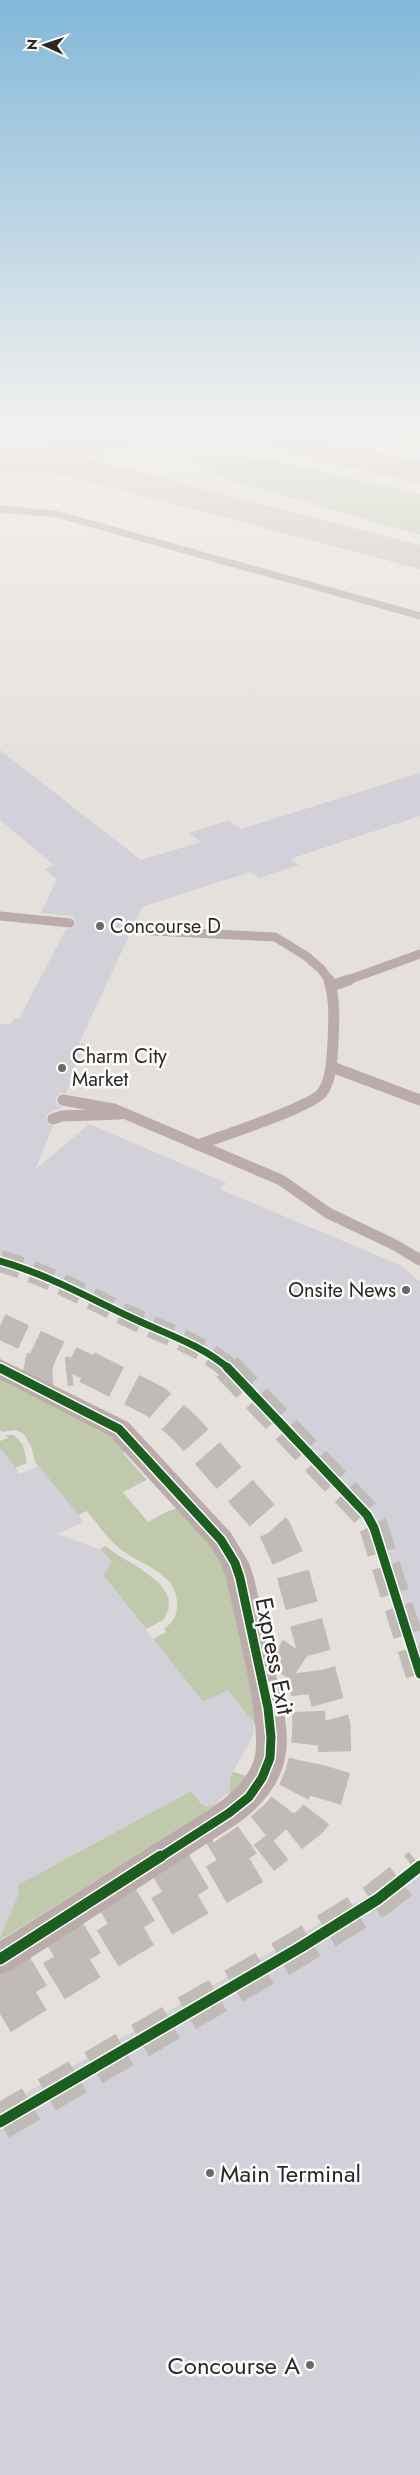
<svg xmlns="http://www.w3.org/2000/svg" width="420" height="2475" viewBox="0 0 420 2475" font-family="Jost,sans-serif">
	<rect width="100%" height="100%" fill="#e5e0db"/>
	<g fill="#c0c9ac">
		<path d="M381,431H420V447L417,446Z"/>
		<path d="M208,454L265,459L420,494V535L226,479L192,458L197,455Z"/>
		<path d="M0,1377L108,1431L128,1450L123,1453L147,1480L123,1492L148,1522L168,1511L179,1508L219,1556L233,1600L258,1728L228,1691L203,1702L153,1639L166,1632L164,1629C171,1624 177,1616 177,1607C180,1572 138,1565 118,1547C106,1537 97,1523 87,1511L78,1515L35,1462L31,1446L24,1434L15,1430L2,1432L0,1430Z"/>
		<path d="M6,1435H14L23,1445L27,1463L15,1468L0,1448V1441L8,1438Z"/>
		<path d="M106,1546C125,1564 189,1585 163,1620L146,1629L100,1571L111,1561L100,1549Z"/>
		<path d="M234,1772L247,1776L231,1797L0,1940V1901H13L19,1893L17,1885L191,1791L206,1806L213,1805L227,1798L230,1791L223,1781L231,1777L229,1774Z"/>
	</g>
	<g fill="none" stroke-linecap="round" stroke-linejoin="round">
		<g fill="#cac2c0" fill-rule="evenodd">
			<path d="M103,431H181L176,439L81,457L420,545V569L68,476L35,471L0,472V450L33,449L37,443Z"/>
			<path d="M230,431H291L420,462V484L235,439Z"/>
		</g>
	</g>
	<g fill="#d2d0d8">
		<path d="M0,750L141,860L201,842L189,833L229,820L241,829L420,773V816L290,859L299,865L259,878L250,872L142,907L134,924L126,927L125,932L129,936L79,1043L86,1044L68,1081H71L66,1093H60L56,1098V1103L61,1107L60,1109L50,1112L46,1117L48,1124L53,1126L35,1170L89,1124L226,1183L220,1189L402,1266L420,1282V1665L416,1666L370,1528L215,1362L0,1262V1024H11L14,1018L19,1019L66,929L73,928L76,923L73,916L41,913L57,879L44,869L54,865L0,820Z"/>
		<path d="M0,1448L20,1474L39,1466L84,1522L57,1534L102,1550L112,1562L103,1575L203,1702L228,1690L253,1722L254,1734L230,1777V1791L217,1802L207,1807L201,1804L191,1791L18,1885L19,1893L0,1938Z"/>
		<path d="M420,1866V2475H0V2108Z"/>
	</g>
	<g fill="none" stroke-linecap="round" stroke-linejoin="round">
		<g stroke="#c0bbb6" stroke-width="22" stroke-dasharray="22 11" stroke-linecap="butt">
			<path d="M0,1261C46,1274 87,1297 130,1317C163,1333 200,1344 228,1368"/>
			<path d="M24,1367L30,1368"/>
		</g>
		<g stroke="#c0bbb6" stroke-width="29" stroke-dasharray="29 14" stroke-linecap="butt">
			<path d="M24,1367L52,1373L72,1371"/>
			<path d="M227,1367L367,1515L374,1528L420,1674"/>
			<path d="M275,1652L305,1672"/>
		</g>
		<path stroke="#c0bbb6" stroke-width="36" stroke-dasharray="36 18" stroke-linecap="butt" d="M0,2122L301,1947L378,1899L420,1866"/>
		<path stroke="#c0bbb6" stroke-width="26" stroke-dasharray="26 13" stroke-linecap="butt" d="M0,1326L90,1368"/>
		<g stroke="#c0bbb6" stroke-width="33" stroke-dasharray="33 17" stroke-linecap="butt">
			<path d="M87,1367L156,1402L186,1429L275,1530L290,1563L334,1726L335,1766L324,1804L311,1821L264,1858"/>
			<path d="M220,1858C241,1844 264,1830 281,1811C314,1772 311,1719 305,1672"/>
		</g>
		<g stroke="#c0bbb6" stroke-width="42" stroke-dasharray="42 21" stroke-linecap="butt">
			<path d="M0,1989L222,1856"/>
			<path d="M0,2014L143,1927L266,1856"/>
		</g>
		<path stroke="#bbabab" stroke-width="7" d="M0,509L56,514L420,616"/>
		<g stroke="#bbabab" stroke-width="9">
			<path d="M0,916L70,923"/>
			<path d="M131,930L275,937L306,956L321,969L330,981"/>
			<path d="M345,981L420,954"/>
		</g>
		<g stroke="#bbabab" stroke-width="11">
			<path d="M331,986L349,980"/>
			<path d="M332,1067L420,1100"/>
			<path d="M63,1100L114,1109L281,1180L328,1213L393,1244L420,1260"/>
			<path d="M53,1119L62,1116L120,1114"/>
			<path d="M198,1145C221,1136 309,1108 322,1093C332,1079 332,1057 333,1041C334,1022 335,998 329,980"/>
		</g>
		<path fill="#bbabab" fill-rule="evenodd" d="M0,1359L128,1422L231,1533L249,1563L254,1578C261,1609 268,1640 275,1671C281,1698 291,1731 285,1758C280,1785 261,1806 240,1822L12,1970L0,1974V1941L218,1804C233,1791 247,1780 254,1760C264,1727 234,1616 226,1578L221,1564L211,1547L110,1436L0,1379Z"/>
		<defs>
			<path id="cycleway-far2" d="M0,1261C46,1274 87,1297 130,1317C163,1333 200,1344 228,1368"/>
			<g id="cycleway-far1">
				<path d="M227,1367L367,1515L374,1528L420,1674"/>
				<path d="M0,1368L119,1429L221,1540L235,1563L240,1578L268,1708L271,1737L270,1758L262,1778L249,1797L229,1813L159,1858"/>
			</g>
			<g id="cycleway">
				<path d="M0,1959L161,1856"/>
				<path d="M0,2122L301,1947L378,1899L420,1866"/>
			</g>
		</defs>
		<use href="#cycleway-far2" stroke="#fff" stroke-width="10"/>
		<use href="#cycleway-far1" stroke="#fff" stroke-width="12"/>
		<use href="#cycleway" stroke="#fff" stroke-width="14"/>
		<use href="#cycleway-far2" stroke="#1b5e20" stroke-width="7"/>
		<use href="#cycleway-far1" stroke="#1b5e20" stroke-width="9"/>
		<use href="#cycleway" stroke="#1b5e20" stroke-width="11"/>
	</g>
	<linearGradient id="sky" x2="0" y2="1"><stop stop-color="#83b8d9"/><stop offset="0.55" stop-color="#f3f1ef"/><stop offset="1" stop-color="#f3f1ef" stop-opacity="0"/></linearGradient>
	<rect width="420" height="777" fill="url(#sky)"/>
	<g fill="#6c6864" stroke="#fff" stroke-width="2">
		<circle cx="100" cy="926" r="5"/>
		<circle cx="62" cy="1068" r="5"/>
		<circle cx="406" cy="1290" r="5"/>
		<circle cx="210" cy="2173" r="5"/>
		<circle cx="310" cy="2365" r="5"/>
	</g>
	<g text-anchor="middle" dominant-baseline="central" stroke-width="5" stroke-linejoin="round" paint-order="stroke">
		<g font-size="20" fill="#2b2724" stroke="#fff" text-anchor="start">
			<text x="110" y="926">Concourse D</text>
			<text x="72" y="1056">Charm City<tspan x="72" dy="23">Market</tspan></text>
			<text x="396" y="1290" text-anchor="end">Onsite News</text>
		</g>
		<g font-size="24" fill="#2b2724" stroke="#fff">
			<text transform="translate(275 1656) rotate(79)">Express Exit</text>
		</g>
		<g font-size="24" fill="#2b2724" stroke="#fff" text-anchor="start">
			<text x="220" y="2173">Main Terminal</text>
			<text x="300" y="2365" text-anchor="end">Concourse A</text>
		</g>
	</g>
	<g transform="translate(45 45) rotate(273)" stroke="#ffffff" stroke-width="4" paint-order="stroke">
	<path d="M0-4L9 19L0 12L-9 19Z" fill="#2b2724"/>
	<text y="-8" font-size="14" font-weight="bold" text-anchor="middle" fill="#2b2724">N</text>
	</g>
</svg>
